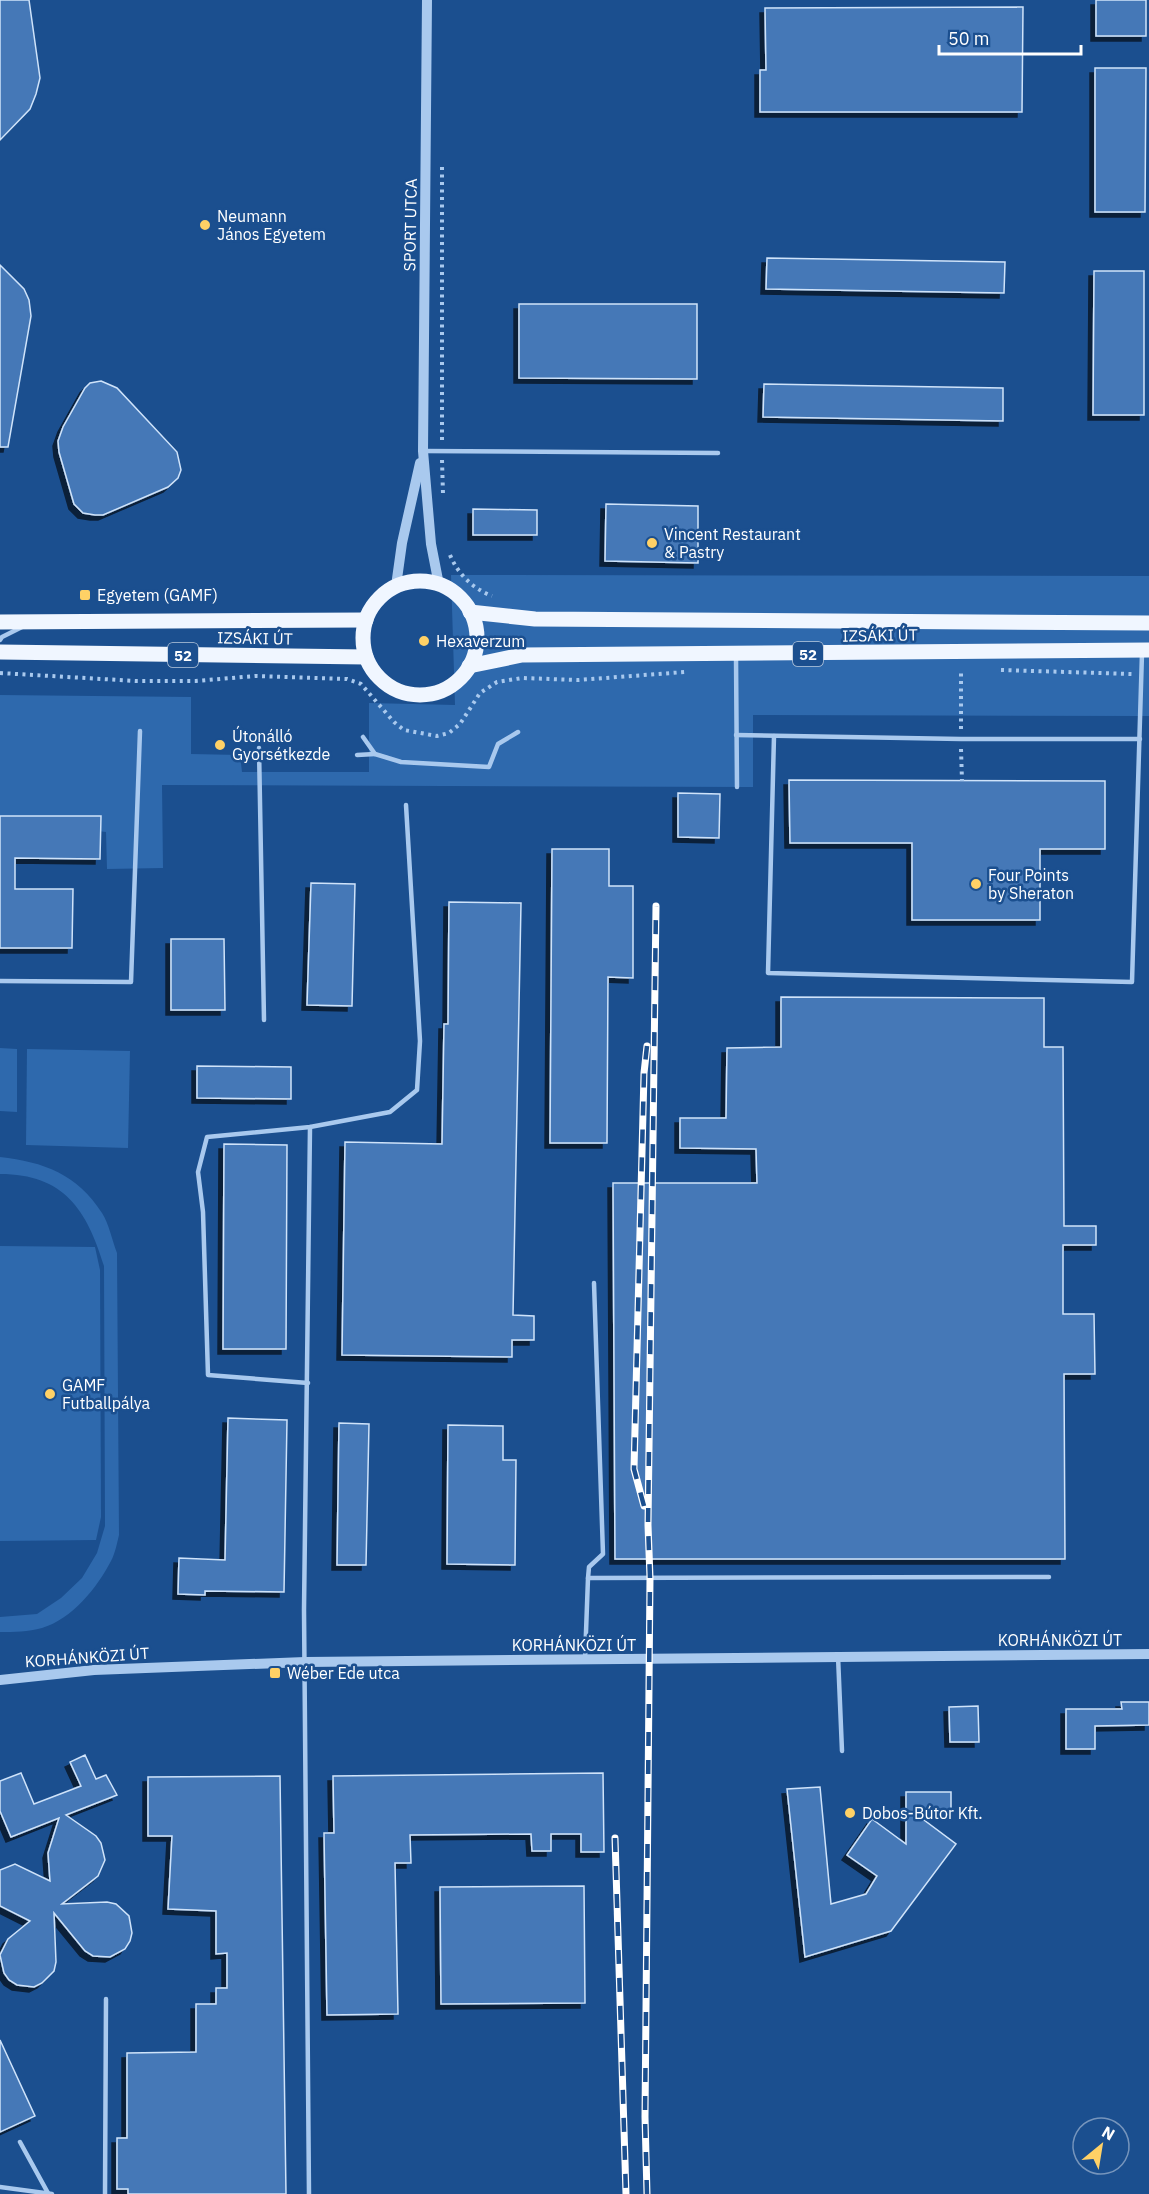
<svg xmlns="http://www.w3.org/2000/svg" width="1149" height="2194" viewBox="0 0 1149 2194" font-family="'IBM Plex Sans',sans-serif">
	<defs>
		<filter id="shadow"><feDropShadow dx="-5" dy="5" stdDeviation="0" flood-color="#0009"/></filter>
	</defs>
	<rect width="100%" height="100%" fill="#1b4f8f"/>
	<g fill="#2e69ad">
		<path d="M451,575L1149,576V716L753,715V787L162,785L163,868L107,869L106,832L0,819V695L191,697V754L240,755L242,772H369V703L455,705Z"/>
		<path d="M0,1048L17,1049V1112L0,1111Z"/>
		<path d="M27,1049L130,1051L128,1148L26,1145Z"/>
		<path d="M0,1157C44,1162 77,1174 102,1213C109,1224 112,1240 117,1253L119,1535C117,1543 115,1554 111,1561C97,1588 72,1619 42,1628C28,1632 14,1632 0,1632V1617L37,1614L61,1598L82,1578L97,1553L105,1526L104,1266C87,1210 64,1174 0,1174Z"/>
		<path d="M0,1246L95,1247L100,1270L101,1517L96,1540L0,1541Z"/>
	</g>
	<g fill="#4478b7" stroke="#cfe3fa" stroke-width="1.5" filter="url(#shadow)">
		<path d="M0,0H29L40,78L36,94L30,109L0,140Z"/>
		<rect x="1096" y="0" width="50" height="36"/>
		<path d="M1023,7L1022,112H760V70H766L765,8Z"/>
		<path d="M1095,68H1146L1145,212H1095Z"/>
		<path d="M767,258L1005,262L1004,293L766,289Z"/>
		<path d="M0,265L24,289L29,300L31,316L8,447H0Z"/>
		<path d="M1094,271H1144V415H1093Z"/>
		<path d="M519,304H697V379L519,378Z"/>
		<path d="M101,381L117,388L177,452L181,470L178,478L168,487L103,515H95L83,513L74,504L59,452L58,441L63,427L85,388L90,383Z"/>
		<path d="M764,384L1003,388V421L763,417Z"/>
		<path d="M606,504L698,506V563L605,561Z"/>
		<path d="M473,509L537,510V535H473Z"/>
		<path d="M789,780L1105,781V849H1040V920H912V843H790Z"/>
		<path d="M678,793L720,794L719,838L678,837Z"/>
		<path d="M0,816H101L100,859L15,858V889H73L72,948H0Z"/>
		<path d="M552,849H609V886H633V978L608,977L607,1143H550Z"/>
		<path d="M311,883L355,884L352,1006L307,1005Z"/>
		<path d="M449,902L521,903L513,1315L534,1316V1340H512V1357L342,1355L345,1142L442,1144L444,1024H448Z"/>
		<path d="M171,939H224L225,1010H171Z"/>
		<path d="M781,997L1044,998V1047H1063L1064,1226H1096V1245H1063V1314H1094L1095,1374H1064L1065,1559H615L613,1183H757L756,1149L680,1148V1118H726L727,1048L781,1047Z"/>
		<path d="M197,1066L291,1067V1099L197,1098Z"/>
		<path d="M224,1144L287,1145L286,1349H223Z"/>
		<path d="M228,1418L287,1420L284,1592L205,1591V1595L178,1594L179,1558L225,1560Z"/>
		<path d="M339,1423L369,1424L366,1565H337Z"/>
		<path d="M448,1425L503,1426V1460H516L515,1565L447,1564Z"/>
		<path d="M1121,1702H1149V1725L1095,1726V1749H1066V1709H1122Z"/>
		<path d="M978,1706L979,1742H950L949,1707Z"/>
		<path d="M85,1755L96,1779L106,1775L117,1795L66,1815L96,1836L101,1843L105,1860L98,1876L62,1904L107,1902L116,1904L129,1916L132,1933L130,1941L125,1949L110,1957L93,1956L85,1951L54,1913L56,1962L54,1971L42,1983L34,1987L17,1985L9,1980L4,1973L0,1955L8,1939L30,1921L0,1906V1870L15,1864L50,1881L48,1853L59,1818L11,1837L0,1811V1781L21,1773L34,1804L81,1786L70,1762Z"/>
		<path d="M603,1773L604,1852H581V1834H551V1851H532L531,1834L410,1835L411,1863H395L398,2014L327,2015L324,1833H334L333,1776Z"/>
		<path d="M280,1776L286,2194H128V2189H117V2138H127V2053L196,2052V2004H216V1988H227V1953L216,1954V1911L168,1909L172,1836H148V1777Z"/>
		<path d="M820,1787L831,1904L866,1894L877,1876L847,1855L872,1819L906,1844V1792H951V1811H912L956,1844L891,1931L805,1957L787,1789Z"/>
		<path d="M584,1886L585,2003L441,2004L440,1887Z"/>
		<path d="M0,2040L35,2116L0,2132Z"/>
	</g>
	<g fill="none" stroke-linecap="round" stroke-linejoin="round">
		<g stroke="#a9c9ee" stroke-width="4" stroke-dasharray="3 4.5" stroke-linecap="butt">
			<path d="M442,440V163"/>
			<path d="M442,460L443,494"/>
			<path d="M450,555C458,574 472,588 492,596"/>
			<path d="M1001,670L1132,674"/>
			<path d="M0,673L136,681H196L255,676L347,679L361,684L394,722L404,730L437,736L449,733L460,724L480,693L497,682L522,678L578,680L685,672"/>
			<path d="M961,729V669"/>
			<path d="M961,749L962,781"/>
		</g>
		<g stroke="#a9c9ee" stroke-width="4.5">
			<path d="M423,451L718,453"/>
			<path d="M0,640L2,637L22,627"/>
			<path d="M736,657L737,787"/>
			<path d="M736,735L961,739H1140"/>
			<path d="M774,736L768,973L1132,982L1142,653"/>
			<path d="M363,737L375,754L401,762L489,767L498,744L518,732"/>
			<path d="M259,748L264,1020"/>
			<path d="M357,755L375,754"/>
			<path d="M0,981L131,982L140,731"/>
			<path d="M308,1383L208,1375L203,1212L198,1172L207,1137L310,1127L390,1112L417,1090L420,1041L406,805"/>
			<path d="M588,1578L589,1567L603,1554L594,1283"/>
			<path d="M838,1656L842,1751"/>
			<path d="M585,1659L588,1578L1049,1577"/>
			<path d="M20,2142L48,2193"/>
			<path d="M0,2187L52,2194"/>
			<path d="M105,2194L106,1999"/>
			<path d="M309,2194L304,1610L310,1127"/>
		</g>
		<g stroke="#a9c9ee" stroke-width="10">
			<path d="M427,0L423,451L431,544L439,585"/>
			<path d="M396,586L402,543L420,463"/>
			<path d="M0,1680L94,1670L305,1662L1149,1654"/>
		</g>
		<g stroke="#f0f6ff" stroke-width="15">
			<circle cx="420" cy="638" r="57"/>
			<path d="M470,612L535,619L1149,623"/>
			<path d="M0,622L366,620"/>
			<path d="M0,652L366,657"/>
			<path d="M469,666L522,655L1149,650"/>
		</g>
		<defs>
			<g id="rail">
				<path d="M644,1506L634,1469L644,1073L647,1046"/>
				<path d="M615,1838L626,2194"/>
				<path d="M647,2194L645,2117L650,1578L648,1525L656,906"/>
			</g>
		</defs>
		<use href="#rail" stroke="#fff" stroke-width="7"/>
		<use href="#rail" stroke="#1b4f8f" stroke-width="4.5" stroke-dasharray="14" stroke-linecap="butt"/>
	</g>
	<g fill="#ffd166" stroke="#1b4f8f" stroke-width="2">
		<circle cx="205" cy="225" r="6"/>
		<circle cx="652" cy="543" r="6"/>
		<rect x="79" y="589" width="12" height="12" rx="3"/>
		<circle cx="424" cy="641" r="6"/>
		<circle cx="220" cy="745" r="6"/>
		<circle cx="976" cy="884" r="6"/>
		<circle cx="50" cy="1394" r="6"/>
		<rect x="269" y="1667" width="12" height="12" rx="3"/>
		<circle cx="850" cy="1813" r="6"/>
	</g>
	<g text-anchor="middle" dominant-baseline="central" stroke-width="5" stroke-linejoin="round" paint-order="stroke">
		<g fill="#1b4f8f" stroke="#bbcadd" stroke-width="1.5">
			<rect x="793" y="642" width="30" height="24" rx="4.5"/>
			<rect x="168" y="643" width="30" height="24" rx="4.5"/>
		</g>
		<g font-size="15" font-weight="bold" fill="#fff">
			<text x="808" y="654">52</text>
			<text x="183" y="655">52</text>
		</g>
		<g font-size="16" fill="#fff" stroke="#1b4f8f" text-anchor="start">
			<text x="217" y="216">Neumann<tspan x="217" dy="18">János Egyetem</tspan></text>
			<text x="664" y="534">Vincent Restaurant<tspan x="664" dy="18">&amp; Pastry</tspan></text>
			<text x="97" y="595">Egyetem (GAMF)</text>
			<text x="436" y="641">Hexaverzum</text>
			<text x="232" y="736">Útonálló<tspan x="232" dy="18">Gyorsétkezde</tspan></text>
			<text x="988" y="875">Four Points<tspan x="988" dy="18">by Sheraton</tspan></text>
			<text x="62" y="1385">GAMF<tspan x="62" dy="18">Futballpálya</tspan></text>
			<text x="287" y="1673">Wéber Ede utca</text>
			<text x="862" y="1813">Dobos-Bútor Kft.</text>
		</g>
		<g font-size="16" fill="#fff" stroke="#1b4f8f">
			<text transform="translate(410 225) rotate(-89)">SPORT UTCA</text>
			<text transform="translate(880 635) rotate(-1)">IZSÁKI ÚT</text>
			<text transform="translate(255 638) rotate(1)">IZSÁKI ÚT</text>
			<text x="1060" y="1640">KORHÁNKÖZI ÚT</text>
			<text x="574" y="1645">KORHÁNKÖZI ÚT</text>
			<text transform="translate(87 1657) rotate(-4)">KORHÁNKÖZI ÚT</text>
		</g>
	</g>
	<g transform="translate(1101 2146) rotate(30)"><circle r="28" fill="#1b4f8f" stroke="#7695bc" stroke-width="1.5"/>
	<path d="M0-4.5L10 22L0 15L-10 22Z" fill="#ffd166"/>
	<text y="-9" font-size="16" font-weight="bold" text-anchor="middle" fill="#ffffff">N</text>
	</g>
	<path d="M939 45v9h142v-9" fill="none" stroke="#ffffff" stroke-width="3"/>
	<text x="948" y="45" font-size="18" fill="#ffffff" stroke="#1b4f8f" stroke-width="4.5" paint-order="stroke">50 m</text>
</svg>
